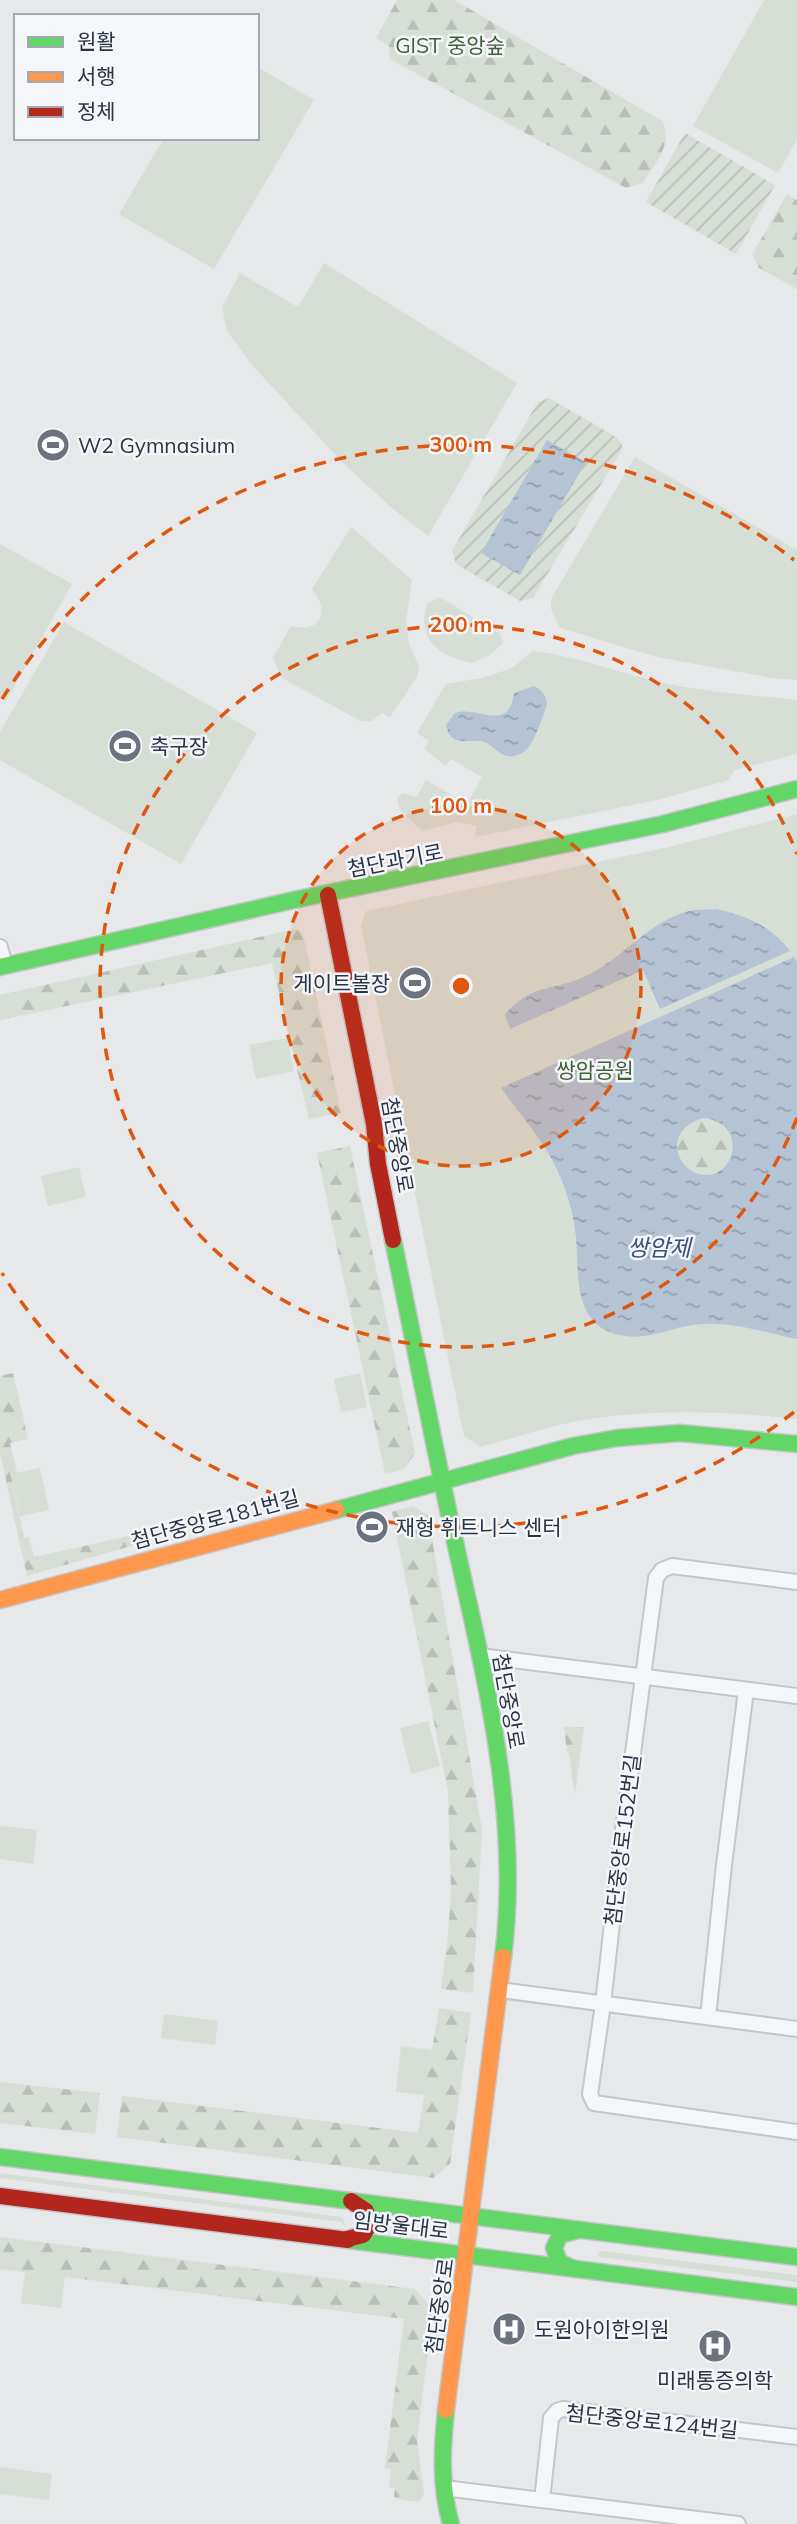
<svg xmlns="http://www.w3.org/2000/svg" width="797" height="2524" viewBox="0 0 797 2524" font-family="Mulish,'Noto Sans KR',sans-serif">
	<defs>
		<pattern id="forest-firs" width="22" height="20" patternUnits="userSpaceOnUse" patternTransform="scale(1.75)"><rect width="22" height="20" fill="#d6ded6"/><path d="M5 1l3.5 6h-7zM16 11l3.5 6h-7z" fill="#b8bfb9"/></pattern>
		<pattern id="garden-furrows" width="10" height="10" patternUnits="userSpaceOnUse" patternTransform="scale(1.75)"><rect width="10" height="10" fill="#d6ded6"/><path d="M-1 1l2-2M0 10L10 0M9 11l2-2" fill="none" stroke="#b8bfb9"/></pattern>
		<pattern id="water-ripples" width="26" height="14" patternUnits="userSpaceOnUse" patternTransform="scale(1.75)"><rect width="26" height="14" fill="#b4c4d5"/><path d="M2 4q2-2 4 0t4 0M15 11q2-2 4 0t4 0" fill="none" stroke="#93a0af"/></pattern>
	</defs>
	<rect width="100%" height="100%" fill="#e6e8ea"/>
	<g fill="#d6ded6">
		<path d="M764,0H797V140L778,173L693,126Z"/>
		<path d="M257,67L314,100L214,269L119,214L164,138H257Z"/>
		<path d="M324,263L517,383L428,536L393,509L342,462L252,365L227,331L222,307L240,273L298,307Z"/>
		<path d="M635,457L797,550V680L772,678L657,657L560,628L551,609V599Z"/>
		<path d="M351,527L412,580L406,621L409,645L419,665L417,677L390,717L382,713L372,721H361L282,678L273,658L291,626C321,633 331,613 312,589Z"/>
		<path d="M0,544L72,584L6,701L0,698Z"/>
		<path d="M440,597L500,634L503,643L490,655L472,663C440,656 416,641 427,604Z"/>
		<path d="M64,622L257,733L181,864L0,760V732Z"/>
		<path d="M533,651C577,656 625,675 669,684C711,693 755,695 797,700V754L734,770L729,780L657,800L475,837L477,826L457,822L422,831L399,809L397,799L402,793L417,797L426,780L467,804L482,777L451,759L446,766L424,749L429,741L417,733L446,684L482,678L512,668Z"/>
		<path d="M797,814V1419C722,1411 648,1408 573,1422C542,1428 511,1439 480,1447L464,1436L361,926L366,911L669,847Z"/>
		<path d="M287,1038L294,1071L256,1079L249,1045Z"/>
		<path d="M79,1167L86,1197L48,1206L41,1176Z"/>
		<path d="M360,1373L367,1407L341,1412L334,1379Z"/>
		<path d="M40,1468L49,1510L20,1516L11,1474Z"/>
		<path d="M428,1721L440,1766L411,1774L400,1728Z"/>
		<path d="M4,1826L37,1830L33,1864L0,1859V1827Z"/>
		<path d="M164,2014L218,2021L215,2045L161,2038Z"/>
		<path d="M401,2046L432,2050L425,2095L396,2092Z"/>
		<path d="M0,2173L342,2217L346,2227L341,2222L0,2178Z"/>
		<path d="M601,2251L797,2275V2282L600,2257L597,2254Z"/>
		<path d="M25,2272L65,2277L61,2308L21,2303Z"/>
		<path d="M0,2467L52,2474L49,2500L0,2494Z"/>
	</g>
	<g fill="url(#forest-firs)">
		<path d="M397,0H454L662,121C674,144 655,163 643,183L626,188L390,59L389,46L376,38Z"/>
		<path d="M787,194L797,200V289L759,268L752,255Z"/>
		<path d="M296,929L303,933L341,1113L309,1119L272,963L0,1020V995Z"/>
		<circle cx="705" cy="1147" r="28"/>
		<path d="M350,1146L415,1453L404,1469L385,1474L317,1153Z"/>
		<path d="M13,1373L28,1439L10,1443L17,1473L11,1475L24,1538L29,1537L34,1557L143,1533L145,1542L27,1576L0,1453V1376Z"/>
		<path d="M413,1506L428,1515L482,1830L473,1993L441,1989L448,1935L451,1890L448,1792L392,1512Z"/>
		<path d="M564,1727H584L575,1796L569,1754L567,1752Z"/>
		<path d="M439,2008L471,2013L450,2164L433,2178L117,2137L122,2096L418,2133Z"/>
		<path d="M0,2082L100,2093L95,2134L0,2123Z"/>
		<path d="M0,2237L415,2289L433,2309L417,2441L424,2495L419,2502L394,2498L395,2488L389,2487L391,2469L385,2468L404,2319L0,2269Z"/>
	</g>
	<g fill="url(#garden-furrows)">
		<path d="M685,133L775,185L736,254L646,202Z"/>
		<path d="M549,398L616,437L622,444L621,451L533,598L520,601L456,564L452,551L538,402Z"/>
	</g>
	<g fill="url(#water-ripples)" fill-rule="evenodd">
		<path d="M547,440L586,462L520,575L481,553Z"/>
		<path d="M534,686C541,689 546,695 547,702C547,709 533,743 528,748C525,752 519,755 514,756C499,759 493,742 480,741C465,740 450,746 446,725L455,713C477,705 509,734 514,693Z"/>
		<path d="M716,909C745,915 771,926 790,951L660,1009L643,970L510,1029L505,1014C535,981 555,992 588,975C623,958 649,921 689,911C697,909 707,910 716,909Z"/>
		<path d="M794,957L797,962V1339C767,1333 734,1322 703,1324C676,1325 652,1340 625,1336C572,1329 579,1276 576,1237C574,1218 569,1199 562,1181C548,1145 523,1119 501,1088ZM704,1118C752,1124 733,1187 696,1173C689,1170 683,1165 680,1158C670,1138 686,1122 704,1118Z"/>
	</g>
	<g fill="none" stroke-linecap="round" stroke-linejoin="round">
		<defs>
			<g id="street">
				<path d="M0,947L5,966"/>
				<path d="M797,1582L672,1566L662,1570L656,1578L620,1852L603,2004L590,2094L594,2103L797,2132"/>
				<path d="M480,1656L797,1696"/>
				<path d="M500,1990L797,2029"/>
				<path d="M708,2017L724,1865L746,1690"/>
				<path d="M444,2488L738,2524"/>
				<path d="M542,2500L551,2418L557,2411L563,2409L797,2437"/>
			</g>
			<g id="fast">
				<path d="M0,967L294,900L663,824L797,789"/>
				<path d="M393,1240C414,1341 433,1442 455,1542C485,1678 521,1817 503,1957"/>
				<path d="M336,1510L573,1446L617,1438L680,1433L797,1444"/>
				<path d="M0,2157L797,2257"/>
				<path d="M348,2240L797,2297"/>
				<path d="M574,2269L559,2262L554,2248L560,2235L578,2230"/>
				<path d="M446,2410C442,2448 440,2487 451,2524"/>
			</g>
			<g id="slow">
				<path d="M0,1600L336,1510"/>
				<path d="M446,2410L503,1957"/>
			</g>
			<g id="jam">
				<path d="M328,895L374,1124L378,1164L393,1240"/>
				<path d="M0,2196L348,2240"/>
				<path d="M347,2239L363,2235L370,2224L366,2211L351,2201"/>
			</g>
		</defs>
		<use href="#street" stroke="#c4c6c8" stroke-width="18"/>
		<use href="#fast" stroke="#c4c6c8" stroke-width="19"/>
		<use href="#slow" stroke="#c4c6c8" stroke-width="19"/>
		<use href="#jam" stroke="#c4c6c8" stroke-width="19"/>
		<use href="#street" stroke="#f5f6f7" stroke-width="14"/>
		<use href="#fast" stroke="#63d668" stroke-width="16"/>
		<use href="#slow" stroke="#ff974d" stroke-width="16"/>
		<use href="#jam" stroke="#b3261e" stroke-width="16"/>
	</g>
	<circle cx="461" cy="986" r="180" fill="#df570f" fill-opacity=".12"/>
	<g fill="none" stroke="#df570f" stroke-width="3.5" stroke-dasharray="12 9">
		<circle cx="461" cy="986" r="180"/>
		<path d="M797 1118A361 361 0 1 1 797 854"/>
		<path d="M794 1412A541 541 0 0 1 2 1273M2 699A541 541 0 0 1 794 560"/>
	</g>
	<defs>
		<symbol id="stadium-disc" viewBox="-11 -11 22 22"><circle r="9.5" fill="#6c737f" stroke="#f4f6f9"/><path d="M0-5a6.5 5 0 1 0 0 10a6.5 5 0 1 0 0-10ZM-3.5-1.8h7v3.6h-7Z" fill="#fff"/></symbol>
		<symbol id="hospital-disc" viewBox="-11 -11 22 22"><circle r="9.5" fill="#6c737f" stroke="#f4f6f9"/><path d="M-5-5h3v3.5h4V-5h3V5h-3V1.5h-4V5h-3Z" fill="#fff"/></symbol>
	</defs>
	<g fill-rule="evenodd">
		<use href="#stadium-disc" x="34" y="426" width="38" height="38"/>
		<use href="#stadium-disc" x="106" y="727" width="38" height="38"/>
		<use href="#stadium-disc" x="396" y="964" width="38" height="38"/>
		<use href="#stadium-disc" x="353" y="1508" width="38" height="38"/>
		<use href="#hospital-disc" x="490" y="2310" width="38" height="38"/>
		<use href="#hospital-disc" x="696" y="2327" width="38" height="38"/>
	</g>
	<g text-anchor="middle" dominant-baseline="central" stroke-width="5" stroke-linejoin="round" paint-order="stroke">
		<g font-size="21" fill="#3f6138" stroke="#f4f6f9">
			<text x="450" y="45">GIST 중앙숲</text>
			<text x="595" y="1070">쌍암공원</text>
		</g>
		<g font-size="21" fill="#2b3445" stroke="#f4f6f9" text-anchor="start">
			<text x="78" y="445">W2 Gymnasium</text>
			<text x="150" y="746">축구장</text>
			<text x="390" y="983" text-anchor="end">게이트볼장</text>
			<text x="396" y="1527">재형 휘트니스 센터</text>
			<text x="534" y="2329">도원아이한의원</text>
			<text x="715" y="2380" text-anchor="middle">미래통증의학</text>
		</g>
		<g font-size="21" fill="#2b3445" stroke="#f4f6f9">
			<text transform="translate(395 860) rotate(-11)">첨단과기로</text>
			<text transform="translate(398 1145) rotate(80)">첨단중앙로</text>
			<text transform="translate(215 1519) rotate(-15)">첨단중앙로181번길</text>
			<text transform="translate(509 1701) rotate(80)">첨단중앙로</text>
			<text transform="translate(622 1840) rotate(-83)">첨단중앙로152번길</text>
			<text transform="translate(401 2225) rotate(7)">임방울대로</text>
			<text transform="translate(439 2306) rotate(-82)">첨단중앙로</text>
			<text transform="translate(652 2421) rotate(6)">첨단중앙로124번길</text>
		</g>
		<g font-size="23" font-style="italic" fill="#34527a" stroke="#f4f6f9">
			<text x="659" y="1247">쌍암제</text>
		</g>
	</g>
	<circle cx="461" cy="986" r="10" fill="#df570f" stroke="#f4f6f9" stroke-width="3.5"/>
	<g font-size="21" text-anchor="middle" font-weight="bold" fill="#df570f" stroke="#f4f6f9" stroke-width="5" stroke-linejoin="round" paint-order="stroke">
		<text x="461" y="452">300 m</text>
		<text x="461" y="632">200 m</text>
		<text x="461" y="813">100 m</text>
	</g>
	<rect x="14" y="14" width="245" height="126" fill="#f4f6f9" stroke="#a4a8b1" stroke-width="2"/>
	<rect x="28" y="37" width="35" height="10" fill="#63d668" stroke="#a4a8b1" stroke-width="2"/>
	<text x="77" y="49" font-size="21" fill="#2b3445">원활</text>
	<rect x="28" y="72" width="35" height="10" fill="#ff974d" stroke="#a4a8b1" stroke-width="2"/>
	<text x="77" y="84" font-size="21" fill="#2b3445">서행</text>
	<rect x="28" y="107" width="35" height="10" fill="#b3261e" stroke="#a4a8b1" stroke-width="2"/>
	<text x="77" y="119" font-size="21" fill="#2b3445">정체</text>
</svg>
